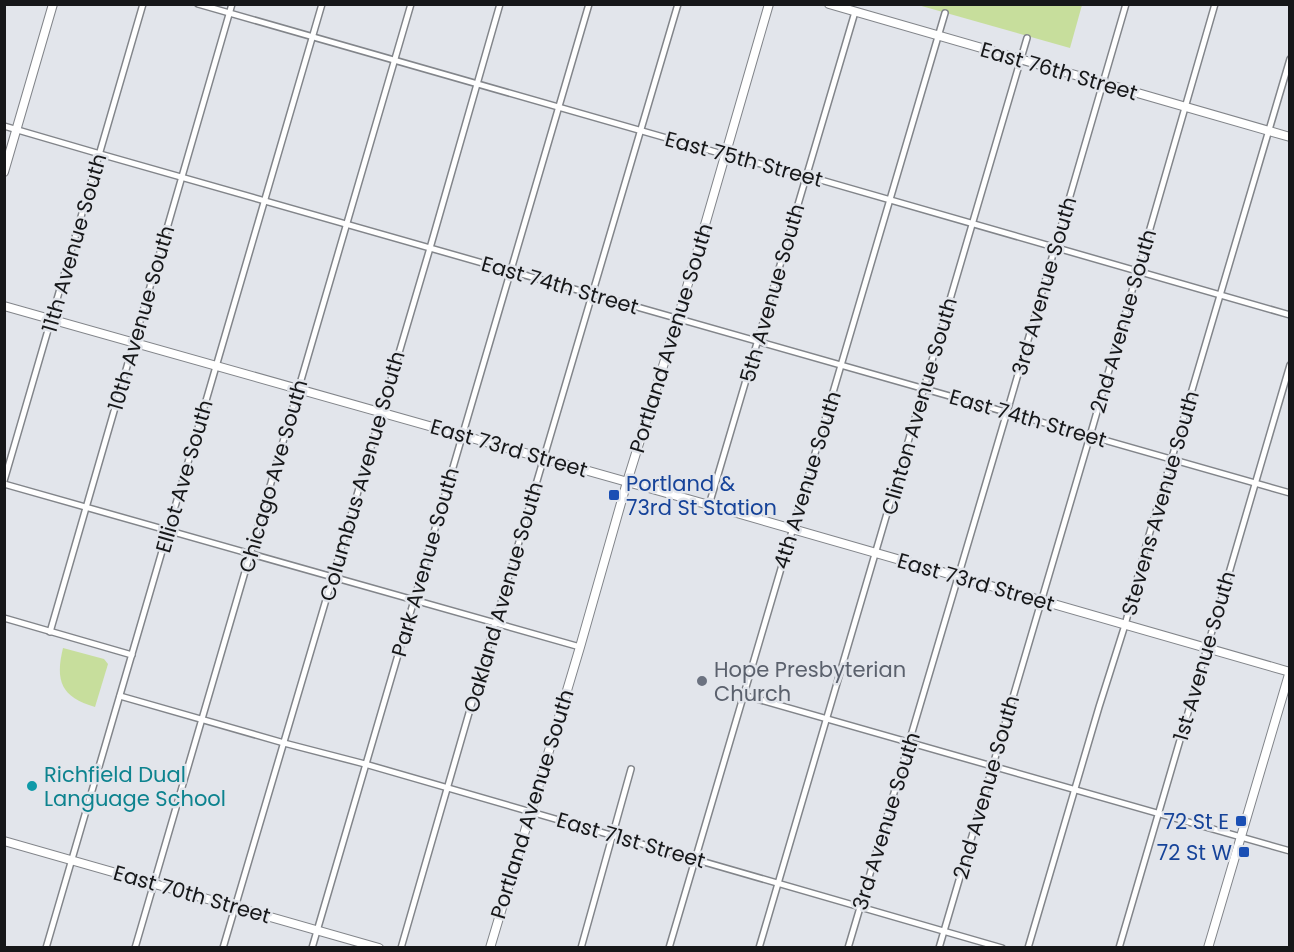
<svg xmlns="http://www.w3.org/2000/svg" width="1294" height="952" viewBox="0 0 1294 952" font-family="Poppins,sans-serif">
	<rect width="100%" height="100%" fill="#e2e5eb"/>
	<g fill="#c7de9c">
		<path d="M918,5H1082L1070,48Z"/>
		<path d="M63,648L104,659L108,664L95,707C61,697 55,681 63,648Z"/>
	</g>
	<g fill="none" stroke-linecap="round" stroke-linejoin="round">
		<defs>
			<g id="street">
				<path d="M198,4L726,155L807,176L1290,315"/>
				<path d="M4,126L100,154L1290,493"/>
				<path d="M4,481L143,4"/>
				<path d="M4,484L580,647"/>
				<path d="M709,505L855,12"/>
				<path d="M4,618L132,655"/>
				<path d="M50,632L232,4"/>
				<path d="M743,695L1290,851"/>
				<path d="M120,696L284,743L365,764L1002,948"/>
				<path d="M46,948L322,4"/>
				<path d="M135,948L411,4"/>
				<path d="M223,948L430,248L500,4"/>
				<path d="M312,948L589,4"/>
				<path d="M401,948L495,623L678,4"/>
				<path d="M581,948L631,769"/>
				<path d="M669,948L945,13"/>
				<path d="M759,948L1027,38"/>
				<path d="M848,948L1007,412L1126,4"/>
				<path d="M939,948L1090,436L1215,4"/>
				<path d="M1028,948L1099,707L1125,625L1147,542L1290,59"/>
				<path d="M1119,948L1290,365"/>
			</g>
			<g id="secondary">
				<path d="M829,4L1290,137"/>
				<path d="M4,172L53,4"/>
				<path d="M4,306L709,505L1290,672"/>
				<path d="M4,841L379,948"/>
				<path d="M490,948L580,647L627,482L678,318L769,4"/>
				<path d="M1208,948L1290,671"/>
			</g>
		</defs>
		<use href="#street" stroke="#82858a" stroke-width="8"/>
		<use href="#secondary" stroke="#82858a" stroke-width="10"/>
		<use href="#street" stroke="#fff" stroke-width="5"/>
		<use href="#secondary" stroke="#fff" stroke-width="8"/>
	</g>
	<g fill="#1a4fb4" stroke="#e2e5eb" stroke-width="2">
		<rect x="608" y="489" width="12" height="12" rx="3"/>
		<rect x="1235" y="815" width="12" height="12" rx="3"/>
		<rect x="1238" y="846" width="12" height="12" rx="3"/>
	</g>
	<circle fill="#6b7280" stroke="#e2e5eb" stroke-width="2" cx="702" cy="681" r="6"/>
	<circle fill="#0f9aa8" stroke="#e2e5eb" stroke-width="2" cx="32" cy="786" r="6"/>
	<g text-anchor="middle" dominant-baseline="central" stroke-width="5" stroke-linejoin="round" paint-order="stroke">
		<g font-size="21" fill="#161719" stroke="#e2e5eb">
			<text transform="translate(1059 71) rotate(16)">East 76th Street</text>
			<text transform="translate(744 159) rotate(15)">East 75th Street</text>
			<text transform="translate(74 243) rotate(-74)">11th Avenue South</text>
			<text transform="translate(560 285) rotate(16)">East 74th Street</text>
			<text transform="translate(1044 286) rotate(-74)">3rd Avenue South</text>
			<text transform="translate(772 293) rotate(-74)">5th Avenue South</text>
			<text transform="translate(141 318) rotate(-74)">10th Avenue South</text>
			<text transform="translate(1123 321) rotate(-74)">2nd Avenue South</text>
			<text transform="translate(671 338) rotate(-73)">Portland Avenue South</text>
			<text transform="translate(919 406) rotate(-74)">Clinton Avenue South</text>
			<text transform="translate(1028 418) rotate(16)">East 74th Street</text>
			<text transform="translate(509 448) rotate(16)">East 73rd Street</text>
			<text transform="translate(184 476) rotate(-74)">Elliot Ave South</text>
			<text transform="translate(273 476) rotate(-74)">Chicago Ave South</text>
			<text transform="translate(362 476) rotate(-74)">Columbus Avenue South</text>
			<text transform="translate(807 480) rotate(-73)">4th Avenue South</text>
			<text transform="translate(1160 503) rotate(-74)">Stevens Avenue South</text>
			<text transform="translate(425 562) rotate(-74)">Park Avenue South</text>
			<text transform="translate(976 582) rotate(16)">East 73rd Street</text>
			<text transform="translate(503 597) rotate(-74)">Oakland Avenue South</text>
			<text transform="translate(1204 656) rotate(-74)">1st Avenue South</text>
			<text transform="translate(986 787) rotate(-74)">2nd Avenue South</text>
			<text transform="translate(532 804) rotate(-73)">Portland Avenue South</text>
			<text transform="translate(886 821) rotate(-73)">3rd Avenue South</text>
			<text transform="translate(631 840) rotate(16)">East 71st Street</text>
			<text transform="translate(192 894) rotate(16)">East 70th Street</text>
		</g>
		<g font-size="21" fill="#164399" stroke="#e2e5eb" text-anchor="end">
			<text x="626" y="483" text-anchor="start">Portland &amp;<tspan x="626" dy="24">73rd St Station</tspan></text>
			<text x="1229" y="821">72 St E</text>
			<text x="1232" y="852">72 St W</text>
		</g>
		<g font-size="21" fill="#5b616d" stroke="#e2e5eb" text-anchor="start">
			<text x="714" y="669">Hope Presbyterian<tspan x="714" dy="24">Church</tspan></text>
		</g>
		<g font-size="21" fill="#0d838f" stroke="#e2e5eb" text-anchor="start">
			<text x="44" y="774">Richfield Dual<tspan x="44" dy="24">Language School</tspan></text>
		</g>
	</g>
	<rect width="1294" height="952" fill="none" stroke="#161719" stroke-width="12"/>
</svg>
